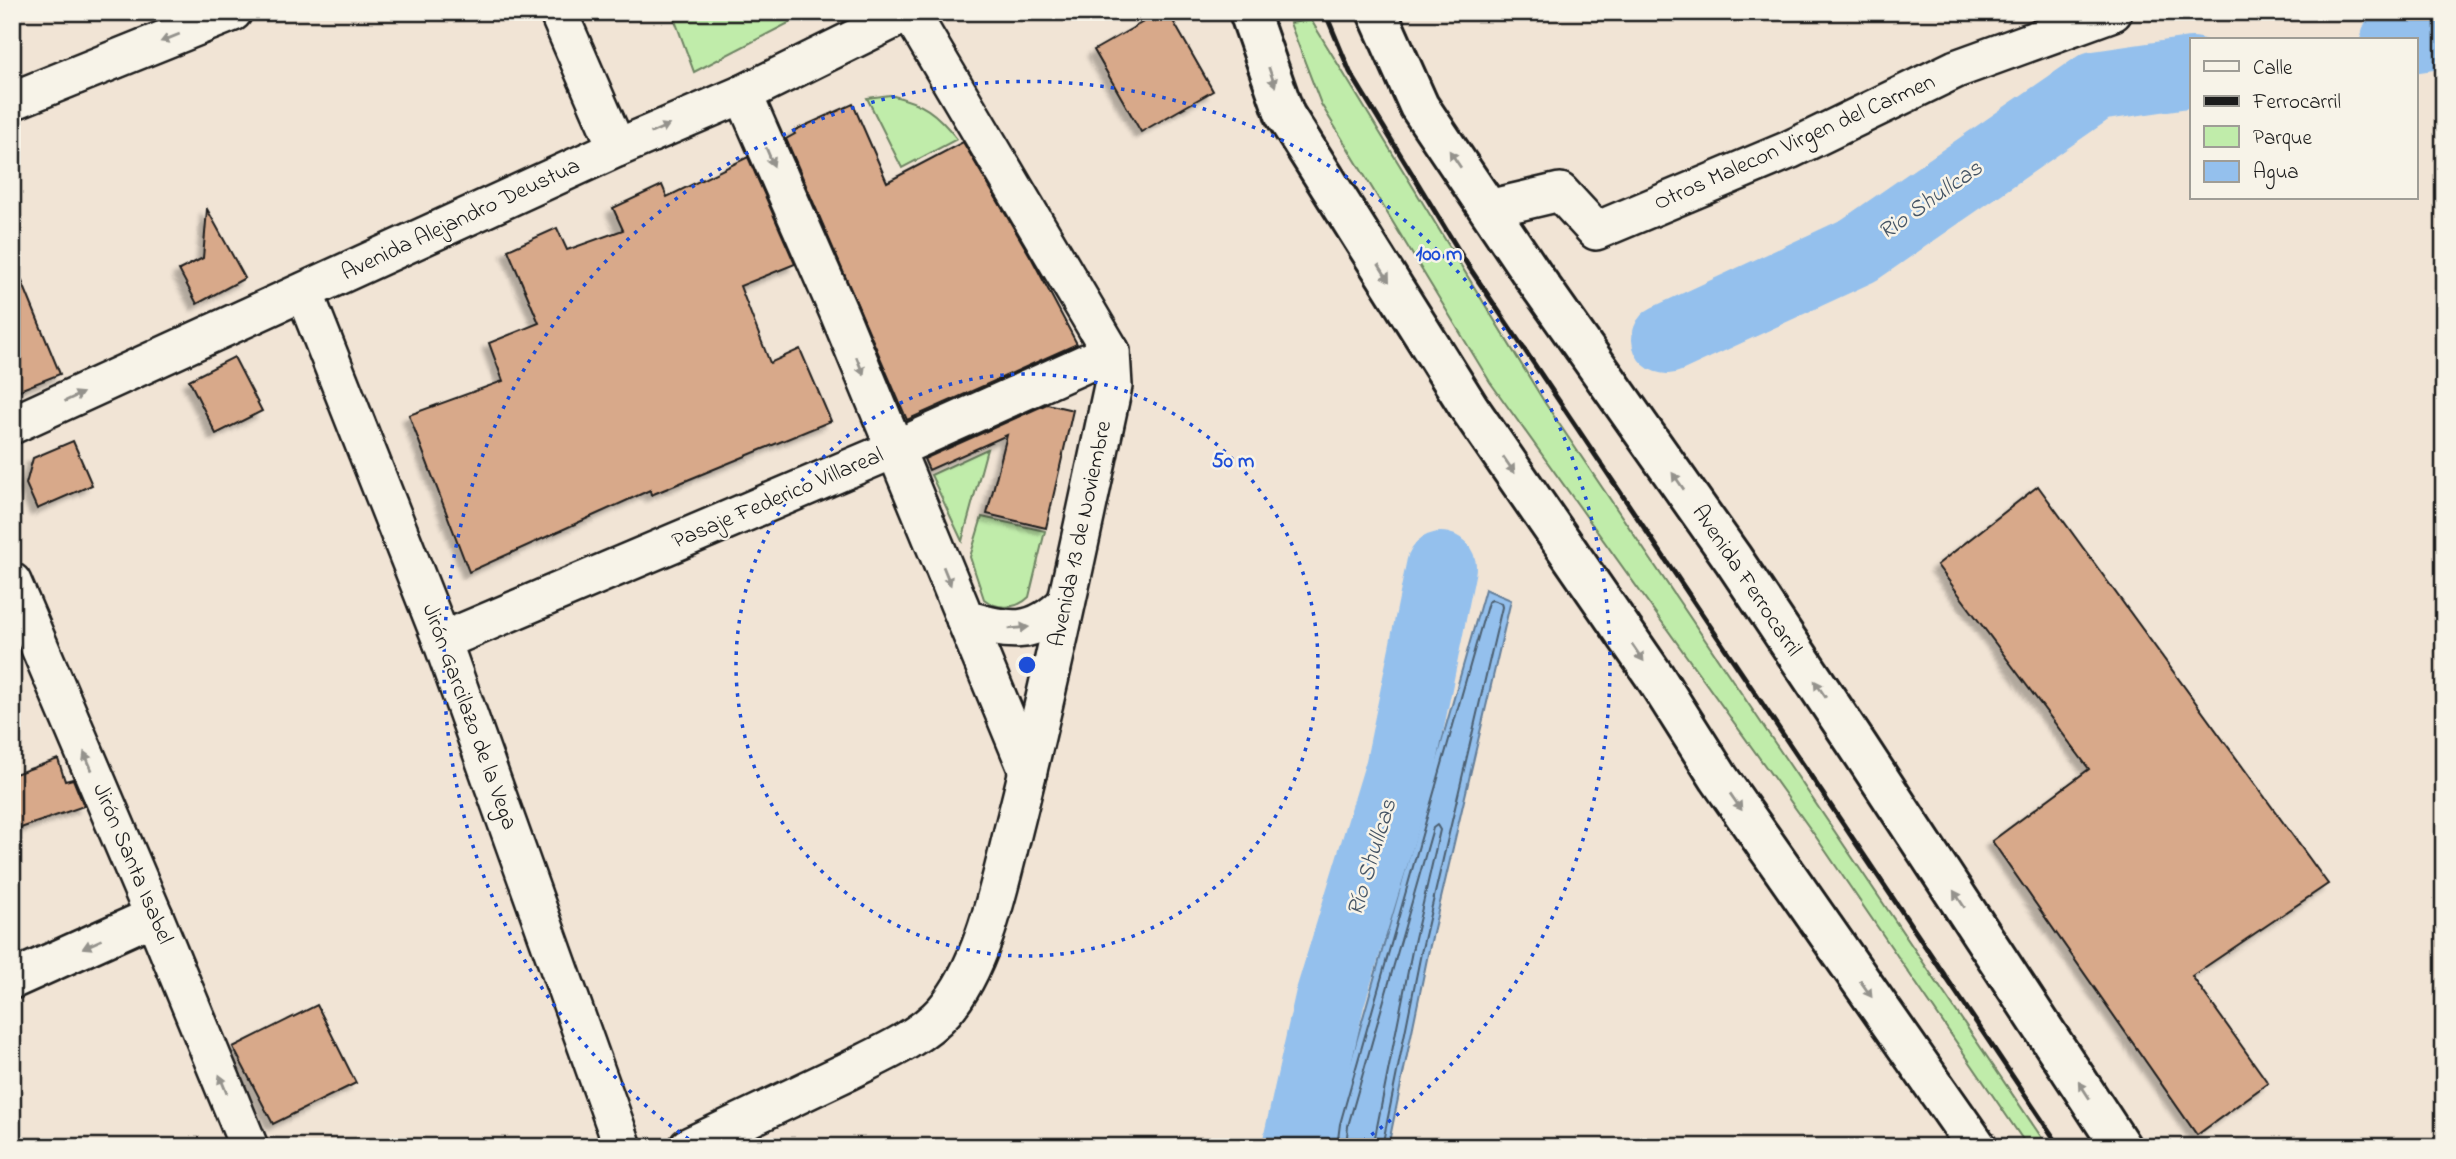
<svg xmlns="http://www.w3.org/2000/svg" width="2456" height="1159" viewBox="0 0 2456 1159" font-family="'Indie Flower',sans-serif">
	<defs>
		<filter id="shadow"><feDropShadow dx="-6" dy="6" stdDeviation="2" flood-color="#0004"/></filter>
	</defs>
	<rect width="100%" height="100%" fill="#f1e4d5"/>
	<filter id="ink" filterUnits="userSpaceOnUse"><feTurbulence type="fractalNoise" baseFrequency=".0143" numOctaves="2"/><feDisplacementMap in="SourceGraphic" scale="14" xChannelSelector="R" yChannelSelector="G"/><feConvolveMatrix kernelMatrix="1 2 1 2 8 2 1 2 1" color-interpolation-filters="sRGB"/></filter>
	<g filter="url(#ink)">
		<g fill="#c0ecaa" stroke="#6e8463" stroke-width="2">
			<path d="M672,12H810L694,72Z"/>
			<path d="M1311,20L1545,403L2048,1147H2028L1816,837L1490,382L1321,104L1290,23Z"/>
			<path d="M890,95C923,103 936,112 957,139L902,168L867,98Z"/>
			<path d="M987,449L962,541L931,475Z"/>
			<path d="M982,517L1045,531L1029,597C1017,609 997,610 984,599L970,557Z"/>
		</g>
		<path fill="#94c0ed" stroke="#647e99" stroke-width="2" d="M1485,589L1511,600L1428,954L1388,1147H1330L1333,1123Z"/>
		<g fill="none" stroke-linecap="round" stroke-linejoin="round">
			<g stroke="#4c5e70" stroke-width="2">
				<path d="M1337,1147L1340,1124L1488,602L1492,600L1501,603L1502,607L1421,953L1382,1147"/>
				<path d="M1346,1147L1348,1126L1433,828L1437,825L1440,830L1412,951L1373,1147"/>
			</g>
			<g stroke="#94c0ed" stroke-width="70">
				<path d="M2396,40L2444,33"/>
				<path d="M1667,339L1859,250L2096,86L2192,72"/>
				<path d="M1297,1147L1330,998L1400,769L1441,567"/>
			</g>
		</g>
		<g fill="#d8a98a" stroke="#1c1c1c" stroke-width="2" filter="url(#shadow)">
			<path d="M1161,12H1168L1213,91L1141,132L1094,50Z"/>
			<path d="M853,104L887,182L963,142L1032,259L1077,344L907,420L786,139L795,134L793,131Z"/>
			<path d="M748,157L795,264L740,286L770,363L800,349L831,421L651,495L650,490L469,572L409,415L503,381L489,343L539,323L508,250L557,228L567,250L623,230L613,208L662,185L667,197Z"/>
			<path d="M207,209L245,278L197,304L179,270L203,258Z"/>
			<path d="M12,257L60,374L12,393Z"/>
			<path d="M234,357L262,411L216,434L189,380Z"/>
			<path d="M1047,404L1073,410L1046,528L987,514L1007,435L929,470L924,459Z"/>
			<path d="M73,441L92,485L37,509L26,484L33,458Z"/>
			<path d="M2038,486L2328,884L2192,976L2268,1083L2197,1135L1992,841L2089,769L1937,565Z"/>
			<path d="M58,759L65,781L73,779L84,806L12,831V775Z"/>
			<path d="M317,1005L356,1083L273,1124L233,1047Z"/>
		</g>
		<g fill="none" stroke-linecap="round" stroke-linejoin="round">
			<defs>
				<g id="minor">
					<path d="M558,12L617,148"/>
					<path d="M743,94L839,313L1028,771"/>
					<path d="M12,101L233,12"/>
					<path d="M1488,209L1560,192L1596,231L1789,150L1956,69L2113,12"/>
					<path d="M304,292L442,641L623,1147"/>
					<path d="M12,425L617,148L743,94L909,12"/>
					<path d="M12,582L154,916L249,1147"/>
					<path d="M965,619C1008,631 1032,638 1066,603"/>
					<path d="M442,641L895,449L1111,352"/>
					<path d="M12,980L154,916"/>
					<path d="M688,1147C741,1122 794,1097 846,1072C879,1055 919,1039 944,1011C985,965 1001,877 1016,819C1052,676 1082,531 1113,386L1111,352L910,12"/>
				</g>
				<g id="major">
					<path d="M1249,12L1285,115L1470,409L1655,677L1719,778L1977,1147"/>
					<path d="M1377,12L1419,106L1534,277L1733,559L1858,746L2121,1147"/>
				</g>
			</defs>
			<use href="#minor" stroke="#1c1c1c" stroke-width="42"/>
			<use href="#major" stroke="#1c1c1c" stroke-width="44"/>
			<use href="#minor" stroke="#f7f3e8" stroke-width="37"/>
			<use href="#major" stroke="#f7f3e8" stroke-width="38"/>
			<path stroke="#1c1c1c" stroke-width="5" d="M1325,12L1350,72L1467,264L2060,1147"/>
		</g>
		<defs><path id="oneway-solid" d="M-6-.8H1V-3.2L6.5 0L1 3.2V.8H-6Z" transform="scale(1.75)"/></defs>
		<g fill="#94928c">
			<use href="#oneway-solid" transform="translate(170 38) rotate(158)"/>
			<use href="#oneway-solid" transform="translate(1272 77) rotate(71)"/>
			<use href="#oneway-solid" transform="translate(660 129) rotate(-24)"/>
			<use href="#oneway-solid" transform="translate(770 157) rotate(67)"/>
			<use href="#oneway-solid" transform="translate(1455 159) rotate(-124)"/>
			<use href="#oneway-solid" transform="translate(1384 273) rotate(58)"/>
			<use href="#oneway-solid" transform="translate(860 366) rotate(68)"/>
			<use href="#oneway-solid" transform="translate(74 397) rotate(-25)"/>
			<use href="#oneway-solid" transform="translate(1509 465) rotate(55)"/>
			<use href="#oneway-solid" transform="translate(1678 481) rotate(-125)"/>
			<use href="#oneway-solid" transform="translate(947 576) rotate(68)"/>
			<use href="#oneway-solid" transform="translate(1019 628) rotate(-5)"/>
			<use href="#oneway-solid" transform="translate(1638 653) rotate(55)"/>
			<use href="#oneway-solid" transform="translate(1820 689) rotate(-124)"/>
			<use href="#oneway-solid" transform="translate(88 761) rotate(-113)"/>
			<use href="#oneway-solid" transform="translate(1736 802) rotate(55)"/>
			<use href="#oneway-solid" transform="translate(1959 899) rotate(-123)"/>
			<use href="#oneway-solid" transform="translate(92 944) rotate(156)"/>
			<use href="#oneway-solid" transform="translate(1866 989) rotate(55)"/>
			<use href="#oneway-solid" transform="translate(223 1084) rotate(-112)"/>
			<use href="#oneway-solid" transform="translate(2084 1090) rotate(-123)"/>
		</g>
	</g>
	<g fill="none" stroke="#1d4ed8" stroke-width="3.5" stroke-dasharray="3.5 7">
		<circle cx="1027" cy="665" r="291"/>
		<path d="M697 1145A583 583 0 1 1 1357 1145"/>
	</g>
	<g text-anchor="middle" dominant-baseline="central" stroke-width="5" stroke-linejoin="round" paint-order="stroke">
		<g font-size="23" fill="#1c1c1c" stroke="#f7f3e8">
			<text transform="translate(1795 143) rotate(-24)">Otros Malecon Virgen del Carmen</text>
			<text transform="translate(461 220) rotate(-25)">Avenida Alejandro Deustua</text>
			<text transform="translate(778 499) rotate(-23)">Pasaje Federico Villareal</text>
			<text transform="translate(1081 534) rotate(-78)">Avenida 13 de Noviembre</text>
			<text transform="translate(1746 581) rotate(56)">Avenida Ferrocarril</text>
			<text transform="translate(469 717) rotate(70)">Jirón Garcilazo de la Vega</text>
			<text transform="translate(132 864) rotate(67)">Jirón Santa Isabel</text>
		</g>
		<g font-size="24" font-style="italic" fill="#465565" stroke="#f7f3e8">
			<text transform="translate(1931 201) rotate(-35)">Rio Shullcas</text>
			<text transform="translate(1373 858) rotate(-73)">Río Shullcas</text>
		</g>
	</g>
	<circle cx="1027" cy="665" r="10" fill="#1d4ed8" stroke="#f7f3e8" stroke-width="3.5"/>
	<g font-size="21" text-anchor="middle" font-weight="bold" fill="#1d4ed8" stroke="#f7f3e8" stroke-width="5" stroke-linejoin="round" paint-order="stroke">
		<text x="1439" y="260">100 m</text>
		<text x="1233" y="467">50 m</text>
	</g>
	<rect width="2456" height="1159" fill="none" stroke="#f7f3e8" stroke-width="42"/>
	<rect x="21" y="21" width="2414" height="1117" fill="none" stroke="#1c1c1c" stroke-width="2.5" filter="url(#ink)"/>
	<rect x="2190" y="38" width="228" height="161" fill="#f7f3e8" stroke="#9f9d96" stroke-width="2"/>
	<rect x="2204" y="61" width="35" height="10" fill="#f7f3e8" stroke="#9f9d96" stroke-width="2"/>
	<text x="2253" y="74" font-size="21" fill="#1c1c1c">Calle</text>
	<rect x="2204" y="96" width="35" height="10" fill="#1c1c1c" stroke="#9f9d96" stroke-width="2"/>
	<text x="2253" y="108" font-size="21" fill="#1c1c1c">Ferrocarril</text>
	<rect x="2204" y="126" width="35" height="21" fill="#c0ecaa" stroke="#9f9d96" stroke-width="2"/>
	<text x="2253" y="144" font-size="21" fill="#1c1c1c">Parque</text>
	<rect x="2204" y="161" width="35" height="21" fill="#94c0ed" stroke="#9f9d96" stroke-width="2"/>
	<text x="2253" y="178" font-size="21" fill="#1c1c1c">Agua</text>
</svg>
